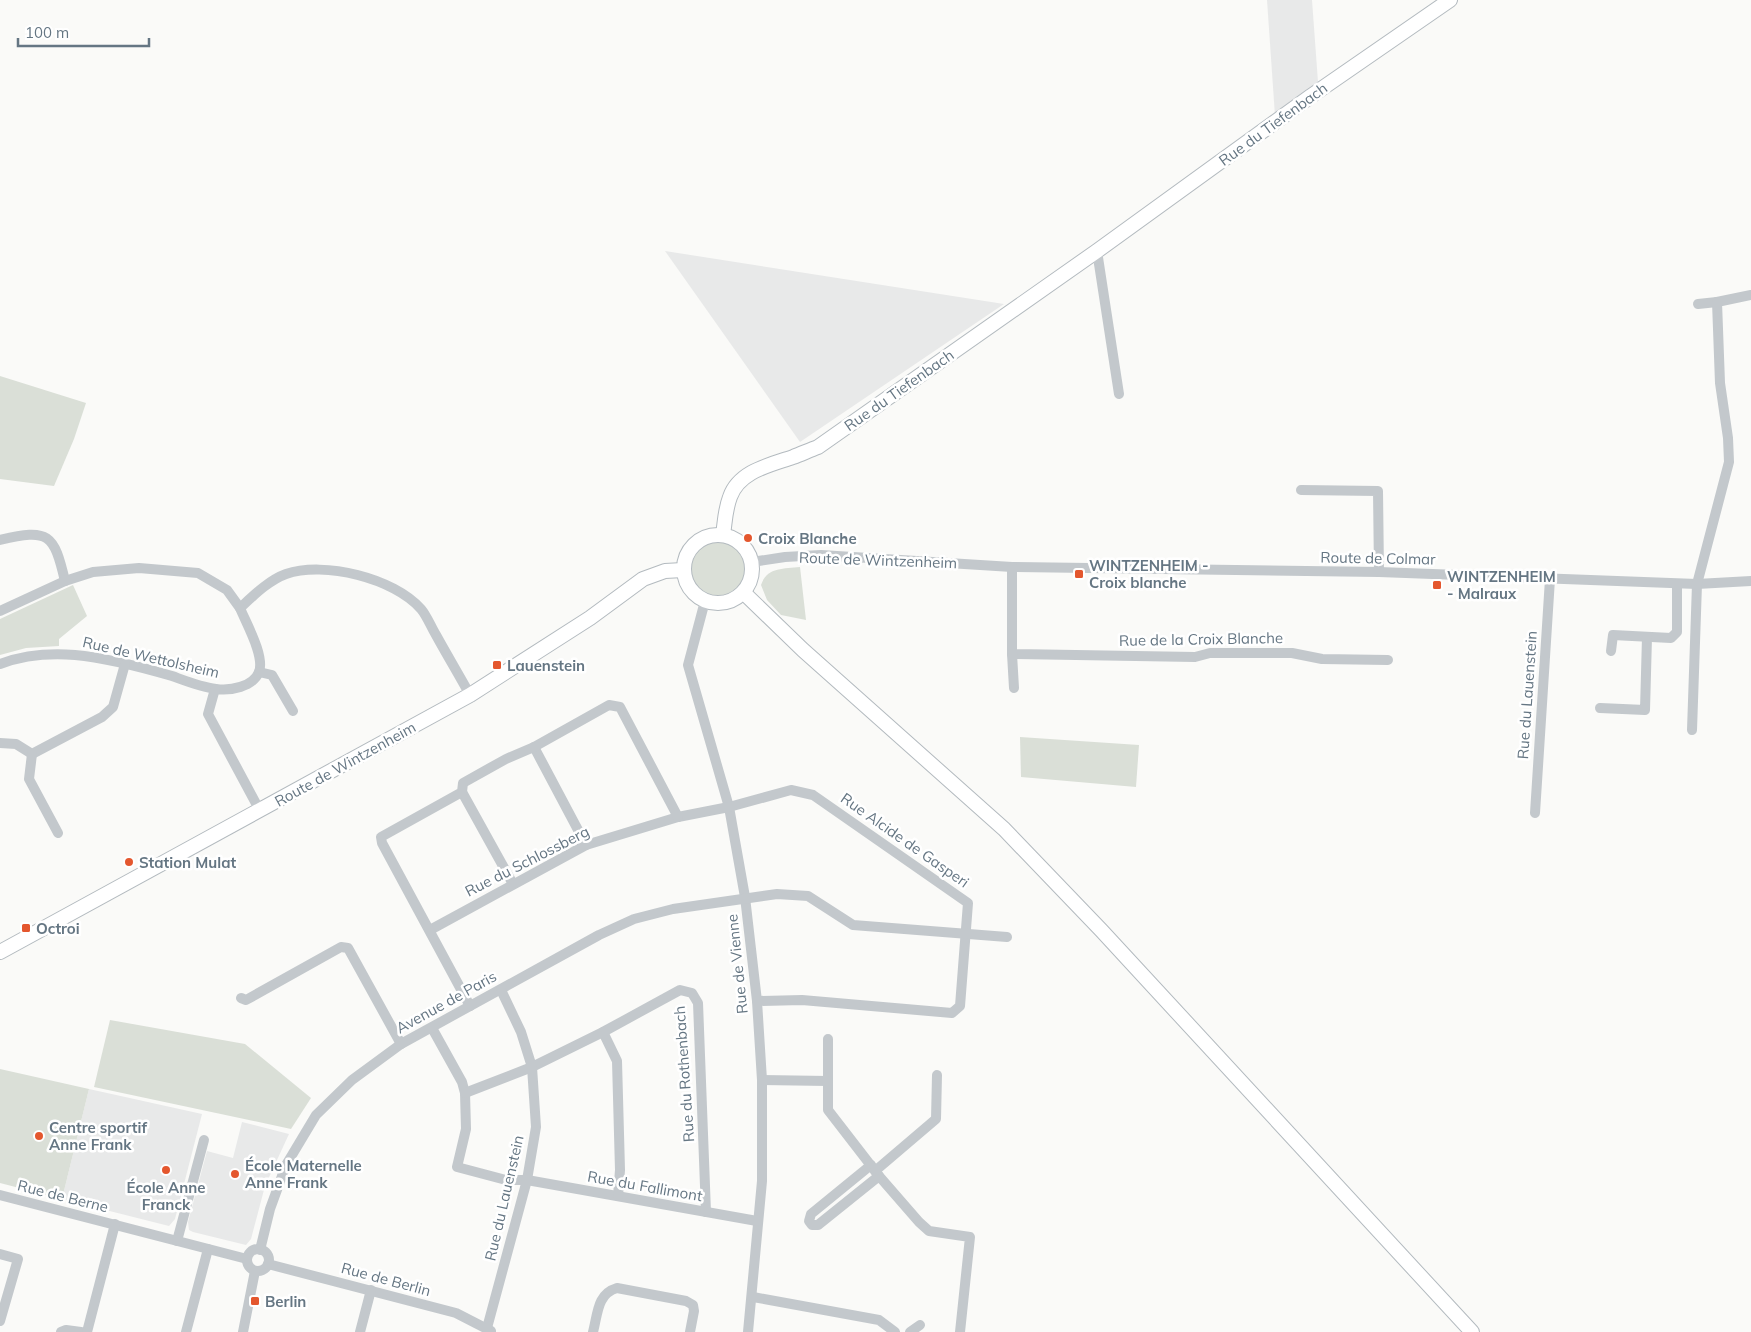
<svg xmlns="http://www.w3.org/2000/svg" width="1751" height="1332" viewBox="0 0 1751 1332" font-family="Mulish,sans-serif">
	<rect width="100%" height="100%" fill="#fafaf8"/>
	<g fill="#e8e9e9">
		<path d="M1267,0H1312L1318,82L1275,116Z"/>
		<path d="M665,251L1004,304L800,442Z"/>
		<path d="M89,1089L202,1114L175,1219L169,1226L62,1199Z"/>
		<path d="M242,1122L289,1134L265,1186L251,1239L246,1245L193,1232L189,1230L188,1222L207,1151L233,1158Z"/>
	</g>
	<g fill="#dadfd7">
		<path d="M0,376L86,403L74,439L54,486L0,479Z"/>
		<circle cx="718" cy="570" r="28"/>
		<path d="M800,567L806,620L781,615L767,600L761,585C767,567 783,569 800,567Z"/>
		<path d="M73,585L87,616L59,639V646L26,648L0,655V619Z"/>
		<path d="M1020,737L1139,745L1136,787L1021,777Z"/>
		<path d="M110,1020L245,1044L311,1098L291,1129L94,1087Z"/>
		<path d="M0,1069L89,1089L62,1199L0,1183Z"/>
	</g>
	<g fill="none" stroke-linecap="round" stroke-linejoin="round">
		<defs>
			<g id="secondary">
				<circle cx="718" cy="569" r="34"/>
				<path d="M723,535C725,522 725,510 730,497C739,471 770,465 793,457C801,454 810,450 818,447L1097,251L1311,96L1450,0"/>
				<path d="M744,593L803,650L1004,829L1101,930L1472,1332"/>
				<path d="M0,952L470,695L590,618L643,579L665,571L683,570"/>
			</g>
		</defs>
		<use href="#secondary" stroke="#b3babf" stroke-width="16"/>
		<g stroke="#c3c8cc" stroke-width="10">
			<path d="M1097,251L1119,394"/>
			<path d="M1698,304L1717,302"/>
			<path d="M1301,490L1378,491L1379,572"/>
			<path d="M0,540C49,528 54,534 65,581"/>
			<path d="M752,562L785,557L821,555L1012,567L1379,572L1697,584L1751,581"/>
			<path d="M1012,567V654L1195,657L1210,653H1292L1322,659L1388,660"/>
			<path d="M705,601L688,665L729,807L745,897L757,1001L762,1080V1181L748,1332"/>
			<path d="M0,611L65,581L93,572L139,568L198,573L227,590L240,608C253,596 269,580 286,574C324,561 394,578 421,609C427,616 431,627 436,635C447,655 459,675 470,695"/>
			<path d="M1611,651L1613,635L1671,638L1677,632V584"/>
			<path d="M1012,654L1014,688"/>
			<path d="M0,664C24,655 50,653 75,655C108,658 141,667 172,676C186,681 201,687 216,689C230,691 253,687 259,672C265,656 246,623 240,608"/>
			<path d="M259,672L272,675L293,711"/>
			<path d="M215,689L208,714L260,811"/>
			<path d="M1600,708L1645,710L1647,637"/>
			<path d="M1692,730L1697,584L1729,462L1728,438L1720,383L1717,302L1751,295"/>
			<path d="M0,743L16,744L32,754L102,717L113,707L125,664"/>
			<path d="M534,747L586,845"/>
			<path d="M32,754L29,779L58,833"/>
			<path d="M462,792L513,884"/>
			<path d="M1535,813L1550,579"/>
			<path d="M430,930L586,845L678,817L729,807L791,790L813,795L968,903L960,1006L952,1013L802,1000L757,1001"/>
			<path d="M241,998L246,1000L341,947L348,948L401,1044"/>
			<path d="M470,1006L382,843L381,837L462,792L463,783L506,759L534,747L609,705L620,707L678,817"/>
			<path d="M432,1028L462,1082L465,1093L466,1129L457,1167L506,1180H527L757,1221"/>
			<path d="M603,1032L617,1061L620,1170L618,1196"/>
			<path d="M828,1039V1110L879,1176L919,1222L929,1231L970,1237L960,1332"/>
			<path d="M762,1080L828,1081"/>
			<path d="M465,1093L532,1067L603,1032L680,990L692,993L698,1003L706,1212"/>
			<path d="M871,1165L811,1214L809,1221L812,1225H818L879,1176"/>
			<path d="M875,1171L936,1119L937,1075"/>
			<path d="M0,1195L247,1259"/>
			<path d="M177,1241L204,1140"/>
			<circle cx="258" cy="1260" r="11"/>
			<path d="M260,1250L270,1209L286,1165L316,1115L352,1080L401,1044L599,935L634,919L673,909L777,894L808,896L853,925L1007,937"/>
			<path d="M0,1254L18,1259L0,1321"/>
			<path d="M268,1264L456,1313L491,1331"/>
			<path d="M753,1297L879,1320L895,1332"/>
			<path d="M487,1328L527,1180L536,1127L532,1067L521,1032L501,990"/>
			<path d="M61,1332L66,1330L81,1332"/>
			<path d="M87,1332L115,1224"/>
			<path d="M186,1332L208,1249"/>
			<path d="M243,1332L255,1271"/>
			<path d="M360,1332L371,1290"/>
			<path d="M593,1332C598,1313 597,1294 617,1288L686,1301L693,1305L694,1311L690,1332"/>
			<path d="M910,1332L920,1325"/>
		</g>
		<use href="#secondary" stroke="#fff" stroke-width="14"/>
	</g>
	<g fill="#e4572e" stroke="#fff" stroke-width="2">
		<circle cx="748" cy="538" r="5"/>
		<rect x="1074" y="569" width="10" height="10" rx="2.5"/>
		<rect x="1432" y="580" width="10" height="10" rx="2.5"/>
		<rect x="492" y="660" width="10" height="10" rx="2.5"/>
		<circle cx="129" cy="862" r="5"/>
		<rect x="21" y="923" width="10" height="10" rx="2.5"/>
		<circle cx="39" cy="1136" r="5"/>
		<circle cx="166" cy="1170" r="5"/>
		<circle cx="235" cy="1174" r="5"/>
		<rect x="250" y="1296" width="10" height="10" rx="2.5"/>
	</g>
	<g text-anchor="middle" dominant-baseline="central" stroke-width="5" stroke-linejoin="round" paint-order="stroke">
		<g font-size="15" fill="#657683" stroke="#fff">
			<text transform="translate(1273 124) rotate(-36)">Rue du Tiefenbach</text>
			<text transform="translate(899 390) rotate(-35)">Rue du Tiefenbach</text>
			<text transform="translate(1378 558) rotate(1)">Route de Colmar</text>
			<text transform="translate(878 560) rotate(2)">Route de Wintzenheim</text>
			<text transform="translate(1201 639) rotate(-1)">Rue de la Croix Blanche</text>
			<text transform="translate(151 657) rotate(13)">Rue de Wettolsheim</text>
			<text transform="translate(1527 695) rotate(-86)">Rue du Lauenstein</text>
			<text transform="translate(345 764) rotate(-29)">Route de Wintzenheim</text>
			<text transform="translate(905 840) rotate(35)">Rue Alcide de Gasperi</text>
			<text transform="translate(527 861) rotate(-27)">Rue du Schlossberg</text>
			<text transform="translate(737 964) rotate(-96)">Rue de Vienne</text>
			<text transform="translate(446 1002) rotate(-29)">Avenue de Paris</text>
			<text transform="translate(684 1074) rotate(-94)">Rue du Rothenbach</text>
			<text transform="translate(645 1186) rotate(10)">Rue du Fallimont</text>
			<text transform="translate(63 1196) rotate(14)">Rue de Berne</text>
			<text transform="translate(504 1198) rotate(-77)">Rue du Lauenstein</text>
			<text transform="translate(386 1279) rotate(15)">Rue de Berlin</text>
		</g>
		<g font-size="15" font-weight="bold" fill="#657683" stroke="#fff" text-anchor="start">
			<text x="758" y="538">Croix Blanche</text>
			<text x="1089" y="565">WINTZENHEIM -<tspan x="1089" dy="17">Croix blanche</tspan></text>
			<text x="1447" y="576">WINTZENHEIM<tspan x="1447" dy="17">- Malraux</tspan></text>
			<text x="507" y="665">Lauenstein</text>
			<text x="139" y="862">Station Mulat</text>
			<text x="36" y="928">Octroi</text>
			<text x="49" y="1127">Centre sportif<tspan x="49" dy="17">Anne Frank</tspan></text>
			<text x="245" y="1165">École Maternelle<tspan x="245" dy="17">Anne Frank</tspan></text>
			<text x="166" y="1187" text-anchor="middle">École Anne<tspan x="166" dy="17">Franck</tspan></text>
			<text x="265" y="1301">Berlin</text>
		</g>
	</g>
	<path d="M18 38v8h131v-8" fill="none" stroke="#657683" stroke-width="2.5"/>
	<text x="25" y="38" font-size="15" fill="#657683" stroke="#ffffff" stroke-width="4" paint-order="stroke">100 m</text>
</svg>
